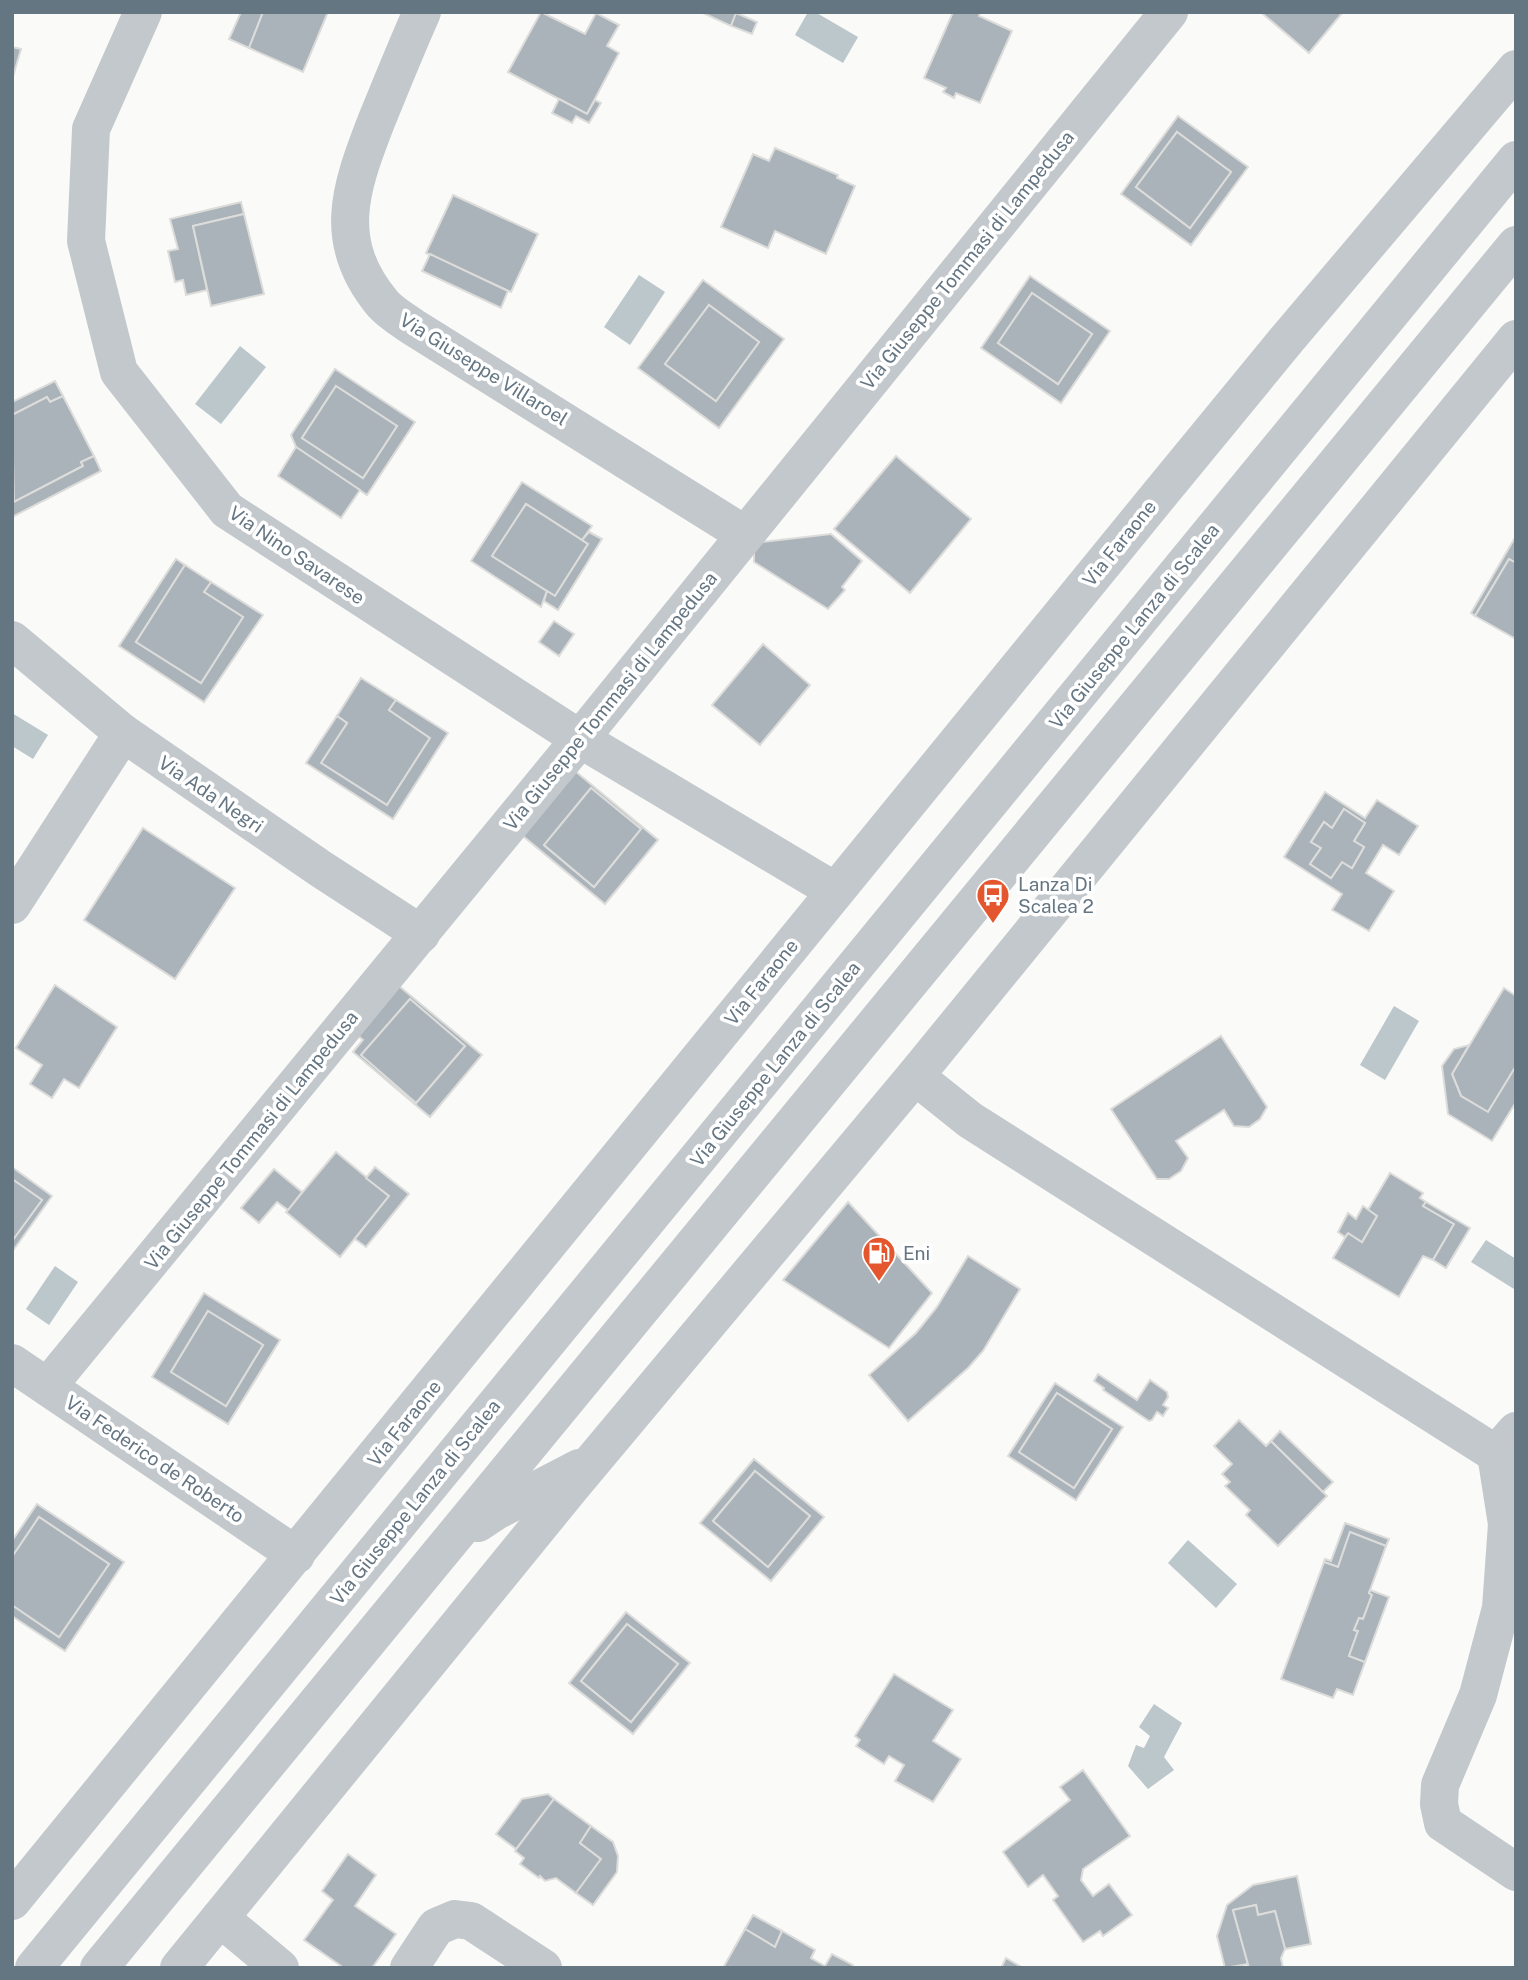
<svg xmlns="http://www.w3.org/2000/svg" width="1528" height="1980" viewBox="0 0 1528 1980" font-family="'Public Sans',sans-serif">
	<rect width="100%" height="100%" fill="#fafaf8"/>
	<g fill="#bbc7cb">
		<path d="M808,12H815L858,37L843,63L795,35Z"/>
		<path d="M639,275L665,292L630,345L604,327Z"/>
		<path d="M240,346L266,367L221,424L195,404Z"/>
		<path d="M12,713L48,735L33,759L12,746Z"/>
		<path d="M1394,1006L1419,1021L1385,1080L1360,1065Z"/>
		<path d="M1486,1240L1516,1259L1514,1289L1471,1262Z"/>
		<path d="M55,1266L78,1282L49,1325L26,1309Z"/>
		<path d="M1188,1540L1237,1584L1216,1608L1168,1563Z"/>
		<path d="M1154,1704L1182,1723L1164,1757L1174,1770L1148,1789L1128,1766L1136,1745L1144,1748L1150,1736L1139,1727Z"/>
	</g>
	<g fill="#aab3b9" stroke="#dcdcda" stroke-width="2" fill-rule="evenodd">
		<path d="M241,12H263L249,48L229,39Z"/>
		<path d="M263,12H328L303,72L249,48Z"/>
		<path d="M541,12L585,34L596,13L619,25L607,46L619,53L587,114L508,72Z"/>
		<path d="M701,12H737L731,26Z"/>
		<path d="M953,12H980L979,16L1012,31L980,103L956,93L954,98L943,92L946,88L924,78Z"/>
		<path d="M1264,12H1343L1309,53L1263,14Z"/>
		<path d="M736,13L757,22L752,34L731,26Z"/>
		<path d="M12,47L21,49L12,80Z"/>
		<path d="M559,99L587,114L595,100L601,103L589,123L576,116L572,123L552,113Z"/>
		<path d="M1178,116L1248,167L1191,245L1121,194ZM1177,132L1231,172L1190,228L1136,187Z"/>
		<path d="M1177,132L1231,172L1190,228L1136,187Z"/>
		<path d="M775,148L838,175L837,178L855,186L826,254L775,231L768,248L721,227L753,154L769,161Z"/>
		<path d="M453,195L538,234L511,292L426,253Z"/>
		<path d="M241,202L244,214L193,226L207,290L186,295L183,280L175,282L168,251L178,249L170,219Z"/>
		<path d="M244,214L264,294L211,306L193,226Z"/>
		<path d="M430,254L508,291L501,308L422,271Z"/>
		<path d="M1030,276L1110,331L1061,403L981,348ZM1032,293L1092,334L1058,384L998,343Z"/>
		<path d="M703,280L784,339L719,428L638,368ZM709,305L759,342L716,401L665,364Z"/>
		<path d="M1032,293L1092,334L1058,384L998,343Z"/>
		<path d="M709,305L759,342L716,401L665,364Z"/>
		<path d="M335,369L415,422L367,495L296,447L291,435ZM336,386L397,426L363,478L302,438Z"/>
		<path d="M55,381L63,396L50,402L47,397L12,415V402Z"/>
		<path d="M336,386L397,426L363,478L302,438Z"/>
		<path d="M63,396L94,456L81,462L83,466L14,502L12,415L47,397L50,402Z"/>
		<path d="M296,447L360,490L341,518L278,476Z"/>
		<path d="M94,456L101,471L12,517V499L14,502L83,466L81,462Z"/>
		<path d="M896,456L971,519L910,593L834,529Z"/>
		<path d="M522,482L592,526L582,540L526,504L492,556L547,591L541,607L471,561Z"/>
		<path d="M526,504L588,544L555,596L492,556Z"/>
		<path d="M589,532L602,539L558,610L544,601L547,591L555,596L588,544L582,540Z"/>
		<path d="M831,534L862,561L842,587L845,590L828,609L754,562V552L762,542Z"/>
		<path d="M1516,536V563L1509,559L1475,616L1471,613Z"/>
		<path d="M176,559L185,565L136,642L201,683L243,617L204,592L211,582L263,615L204,702L119,646Z"/>
		<path d="M1509,559L1516,563V639L1475,616Z"/>
		<path d="M185,565L211,582L204,592L243,617L201,683L136,642Z"/>
		<path d="M554,621L574,634L559,656L539,642Z"/>
		<path d="M763,644L810,685L760,745L712,705Z"/>
		<path d="M361,678L396,700L389,710L430,738L387,805L321,763L347,723L337,716Z"/>
		<path d="M396,700L448,733L393,819L306,763L337,716L347,723L321,763L387,805L430,738L389,710Z"/>
		<path d="M575,771L658,840L605,904L523,836ZM591,788L641,829L594,887L544,845Z"/>
		<path d="M591,788L641,829L594,887L544,845Z"/>
		<path d="M1325,792L1365,818L1377,800L1418,826L1399,855L1383,845L1366,873L1394,891L1369,931L1332,910L1342,894L1284,857ZM1344,809L1365,823L1354,841L1364,847L1352,868L1342,862L1331,878L1310,864L1321,848L1311,842L1324,822L1332,828Z"/>
		<path d="M1344,809L1365,823L1354,841L1364,847L1352,868L1342,862L1331,878L1310,864L1321,848L1311,842L1324,822L1332,828Z"/>
		<path d="M143,828L235,888L175,979L84,920Z"/>
		<path d="M55,985L117,1027L79,1088L64,1079L52,1098L30,1084L42,1065L16,1048Z"/>
		<path d="M399,986L482,1055L430,1117L353,1052L363,1040L357,1035ZM410,999L465,1046L416,1103L361,1055Z"/>
		<path d="M1504,988L1516,996V1066L1488,1112L1461,1096L1452,1074Z"/>
		<path d="M410,999L465,1046L416,1103L361,1055Z"/>
		<path d="M1221,1036L1267,1107L1260,1119L1249,1127L1234,1126L1224,1110L1176,1141L1188,1158L1181,1171L1169,1179H1157L1111,1109Z"/>
		<path d="M1469,1045L1452,1074L1461,1096L1488,1112L1516,1066V1102L1492,1141L1448,1114L1442,1066L1454,1049Z"/>
		<path d="M336,1152L389,1196L340,1257L286,1212Z"/>
		<path d="M12,1167L52,1196L12,1252V1241L42,1200L12,1179Z"/>
		<path d="M375,1167L409,1194L366,1247L355,1239L389,1196L366,1178Z"/>
		<path d="M274,1169L302,1192L288,1210L277,1202L259,1223L241,1208Z"/>
		<path d="M1390,1173L1423,1193L1420,1198L1426,1202L1423,1206L1454,1224L1433,1260L1423,1256L1399,1297L1333,1258L1348,1233L1362,1242L1377,1216L1368,1210Z"/>
		<path d="M12,1179L42,1200L12,1241Z"/>
		<path d="M848,1202L932,1293L889,1348L783,1280Z"/>
		<path d="M1426,1202L1470,1228L1446,1268L1433,1260L1454,1224L1423,1206Z"/>
		<path d="M1363,1206L1377,1216L1362,1242L1348,1233L1345,1237L1338,1232L1348,1213L1356,1219Z"/>
		<path d="M968,1256L1020,1289L983,1351L968,1368L908,1421L869,1375L916,1333L937,1307Z"/>
		<path d="M204,1293L280,1340L228,1424L152,1377ZM208,1311L263,1345L226,1406L171,1372Z"/>
		<path d="M208,1311L263,1345L226,1406L171,1372Z"/>
		<path d="M1098,1374L1137,1400L1150,1380L1167,1392L1168,1397L1163,1405L1168,1408L1163,1416L1157,1412L1152,1420L1149,1421L1103,1390L1104,1388L1094,1381Z"/>
		<path d="M1055,1383L1123,1427L1076,1500L1008,1456ZM1057,1393L1112,1429L1074,1488L1019,1452Z"/>
		<path d="M1057,1393L1112,1429L1074,1488L1019,1452Z"/>
		<path d="M1239,1420L1266,1446L1271,1441L1327,1496L1278,1546L1246,1515L1250,1510L1225,1486L1230,1482L1222,1474L1232,1464L1214,1446Z"/>
		<path d="M1280,1431L1333,1482L1323,1492L1271,1441Z"/>
		<path d="M754,1459L824,1517L771,1581L700,1523ZM755,1471L810,1516L768,1567L713,1521Z"/>
		<path d="M755,1471L810,1516L768,1567L713,1521Z"/>
		<path d="M37,1504L124,1562L65,1651L12,1616V1605L59,1637L109,1564L39,1517L12,1557V1541Z"/>
		<path d="M39,1517L109,1564L59,1637L12,1605V1557Z"/>
		<path d="M1345,1523L1389,1539L1386,1546L1350,1532L1338,1567L1324,1562L1325,1559L1331,1561Z"/>
		<path d="M1350,1532L1386,1546L1369,1593L1372,1595L1363,1619L1359,1618L1354,1630L1358,1631L1349,1656L1365,1662L1353,1695L1337,1689L1333,1698L1281,1679L1324,1562L1338,1567Z"/>
		<path d="M1370,1590L1389,1597L1365,1662L1349,1656L1358,1631L1354,1630L1359,1618L1363,1619L1372,1595L1369,1593Z"/>
		<path d="M626,1612L690,1663L633,1734L569,1683ZM627,1624L678,1664L631,1722L581,1681Z"/>
		<path d="M627,1624L678,1664L631,1722L581,1681Z"/>
		<path d="M894,1674L953,1710L933,1741L961,1759L933,1802L895,1781L904,1765L889,1756L884,1764L856,1746L860,1740L855,1736Z"/>
		<path d="M1083,1770L1130,1836L1083,1869L1081,1880L1093,1896L1109,1884L1132,1915L1103,1936L1100,1931L1083,1942L1053,1900L1058,1896L1043,1875L1028,1887L1003,1852L1070,1800L1060,1787Z"/>
		<path d="M548,1794L554,1799L516,1849L496,1834L522,1799Z"/>
		<path d="M554,1799L591,1826L580,1843L601,1859L576,1893L556,1878L545,1881L540,1876L539,1878L520,1864L524,1858L515,1851Z"/>
		<path d="M591,1826L613,1842L618,1856L617,1872L593,1905L576,1893L601,1859L580,1843Z"/>
		<path d="M348,1854L376,1875L355,1906L396,1934L372,1968H344L304,1940L333,1900L322,1891Z"/>
		<path d="M1297,1876L1311,1944L1285,1949L1275,1911L1258,1915L1256,1905L1233,1910L1248,1964L1225,1968L1217,1936L1227,1905L1253,1885Z"/>
		<path d="M1256,1905L1258,1915L1275,1911L1285,1949L1281,1958L1283,1968H1249L1233,1910Z"/>
		<path d="M753,1915L782,1931L775,1947L745,1929Z"/>
		<path d="M745,1929L775,1947L782,1931L815,1950L811,1958L825,1966L832,1954L853,1965L851,1968H723Z"/>
		<path d="M1006,1958L1023,1968H1001Z"/>
	</g>
	<g fill="none" stroke-linecap="round" stroke-linejoin="round">
		<g stroke="#c3c8cc" stroke-width="38">
			<path d="M143,12L91,129L86,241L119,372L227,510L580,739L835,891"/>
			<path d="M422,12C406,48 391,85 376,122C350,189 331,242 383,304C391,313 403,320 413,327L744,534"/>
			<path d="M12,640L123,733L321,869L421,934"/>
			<path d="M12,905L123,733"/>
			<path d="M915,1076L970,1120L1496,1454L1516,1431"/>
			<path d="M12,1363L296,1555"/>
			<path d="M48,1386L580,739L1169,12"/>
			<path d="M1496,1454L1507,1524L1501,1608L1478,1695L1440,1785L1439,1804L1443,1823L1516,1872"/>
			<path d="M478,1523L496,1511L579,1468"/>
			<path d="M12,1901L1159,495L1288,338L1516,69"/>
			<path d="M220,1918L280,1968"/>
			<path d="M34,1968L1516,160"/>
			<path d="M99,1968L1516,245"/>
			<path d="M179,1968L571,1487L915,1076L1516,339"/>
			<path d="M409,1968L436,1927L455,1919L471,1921L543,1968"/>
		</g>
	</g>
	<defs>
		<symbol id="bus-pin" viewBox="-11 -11 22 30"><path d="M0 17L-7.5 6A9.5 9.5 0 1 1 7.5 6Z" fill="#e4572e" stroke="#fff"/><path d="M-5-6H5V4H4V6H2V4H-2V6H-4V4H-5ZM-3.5-4V0h7V-4ZM-3.5 1.2v1.5H-2V1.2ZM2 1.2v1.5H3.5V1.2Z" fill="#fff"/></symbol>
		<symbol id="fuel-pin" viewBox="-11 -11 22 30"><path d="M0 17L-7.5 6A9.5 9.5 0 1 1 7.5 6Z" fill="#e4572e" stroke="#fff"/><path d="M-5.5-6h7V0h2V4h1.3V-2.5L3-4.5l.8-.8L6-3V5H2.5V1h-1V6h-7ZM-4.2-4.7v3.2H.2V-4.7Z" fill="#fff"/></symbol>
	</defs>
	<g fill-rule="evenodd">
		<use href="#bus-pin" x="974" y="876" width="38" height="52"/>
		<use href="#fuel-pin" x="860" y="1234" width="38" height="52"/>
	</g>
	<g text-anchor="middle" dominant-baseline="central" stroke-width="7" stroke-linejoin="round" paint-order="stroke">
		<g font-size="19" fill="#657683" stroke="#fff">
			<text transform="translate(967 260) rotate(-51)">Via Giuseppe Tommasi di Lampedusa</text>
			<text transform="translate(484 369) rotate(32)">Via Giuseppe Villaroel</text>
			<text transform="translate(1119 543) rotate(-51)">Via Faraone</text>
			<text transform="translate(297 555) rotate(34)">Via Nino Savarese</text>
			<text transform="translate(1134 626) rotate(-51)">Via Giuseppe Lanza di Scalea</text>
			<text transform="translate(610 701) rotate(-51)">Via Giuseppe Tommasi di Lampedusa</text>
			<text transform="translate(211 794) rotate(34)">Via Ada Negri</text>
			<text transform="translate(761 982) rotate(-51)">Via Faraone</text>
			<text transform="translate(775 1064) rotate(-51)">Via Giuseppe Lanza di Scalea</text>
			<text transform="translate(251 1140) rotate(-51)">Via Giuseppe Tommasi di Lampedusa</text>
			<text transform="translate(404 1423) rotate(-51)">Via Faraone</text>
			<text transform="translate(155 1459) rotate(34)">Via Federico de Roberto</text>
			<text transform="translate(415 1502) rotate(-51)">Via Giuseppe Lanza di Scalea</text>
		</g>
		<g font-size="19" fill="#657683" stroke="#fff" text-anchor="start">
			<text x="1018" y="884">Lanza Di<tspan x="1018" dy="22">Scalea 2</tspan></text>
			<text x="903" y="1253">Eni</text>
		</g>
	</g>
	<rect width="1528" height="1980" fill="none" stroke="#657683" stroke-width="28"/>
</svg>
